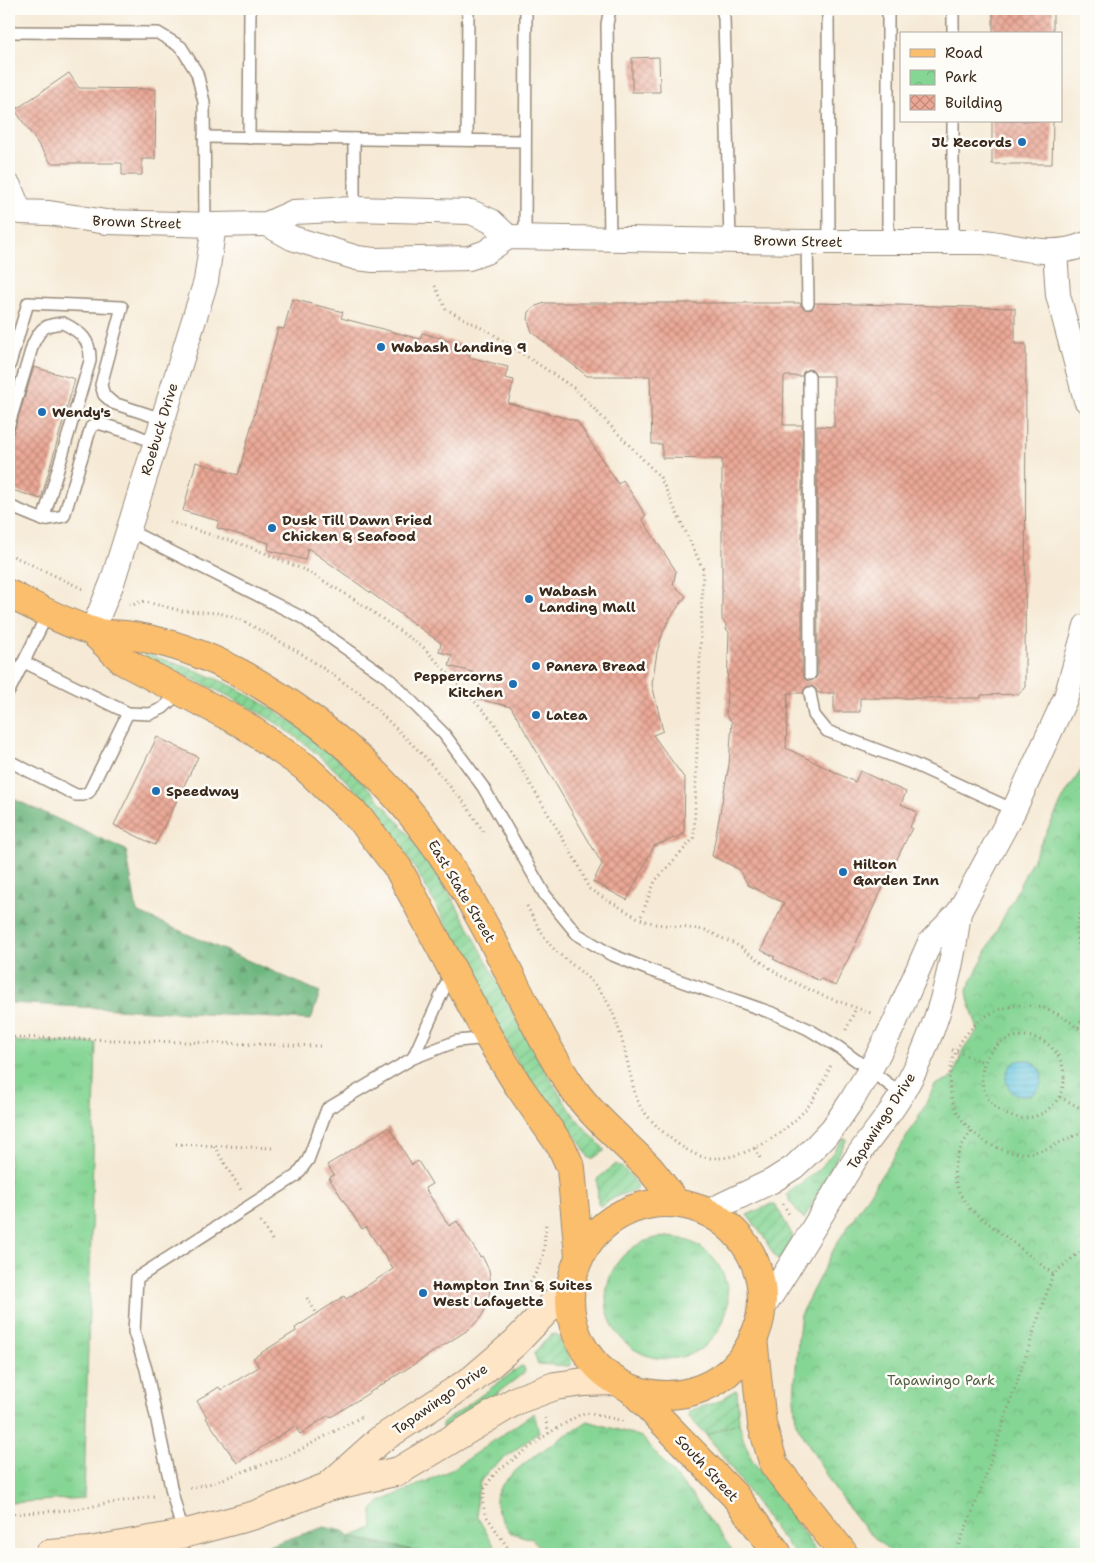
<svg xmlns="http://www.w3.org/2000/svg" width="1095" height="1563" viewBox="0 0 1095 1563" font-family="'Shantell Sans',sans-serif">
	<defs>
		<pattern id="grass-tufts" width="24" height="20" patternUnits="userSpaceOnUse" patternTransform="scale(1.25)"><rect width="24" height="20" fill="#85d594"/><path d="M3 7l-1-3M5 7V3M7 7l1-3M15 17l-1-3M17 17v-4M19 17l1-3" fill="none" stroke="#74b77f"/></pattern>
		<pattern id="forest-firs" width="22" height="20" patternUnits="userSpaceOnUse" patternTransform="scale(1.25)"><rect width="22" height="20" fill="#6cb67e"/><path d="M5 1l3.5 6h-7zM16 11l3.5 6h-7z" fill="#5a9467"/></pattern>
		<pattern id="park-crowns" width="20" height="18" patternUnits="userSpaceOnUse" patternTransform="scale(1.25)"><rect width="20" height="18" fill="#85d594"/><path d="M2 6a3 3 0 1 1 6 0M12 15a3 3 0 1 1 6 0" fill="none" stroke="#74b77f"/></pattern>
		<pattern id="garden-furrows" width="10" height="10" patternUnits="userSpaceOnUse" patternTransform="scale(1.25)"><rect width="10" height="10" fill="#85d594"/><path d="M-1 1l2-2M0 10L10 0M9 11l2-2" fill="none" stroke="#74b77f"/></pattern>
		<pattern id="water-rules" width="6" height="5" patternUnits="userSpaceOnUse" patternTransform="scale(1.25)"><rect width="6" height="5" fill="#62c5e0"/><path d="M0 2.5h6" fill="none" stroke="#56a9c0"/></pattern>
		<pattern id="building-cross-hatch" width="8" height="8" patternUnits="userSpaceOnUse" patternTransform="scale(1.25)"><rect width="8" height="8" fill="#eba896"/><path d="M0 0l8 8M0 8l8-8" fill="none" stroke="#c0897a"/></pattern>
	</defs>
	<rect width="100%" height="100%" fill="#fdfcf7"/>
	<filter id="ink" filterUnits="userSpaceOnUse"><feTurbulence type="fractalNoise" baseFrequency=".02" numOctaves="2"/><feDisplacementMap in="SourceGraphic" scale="10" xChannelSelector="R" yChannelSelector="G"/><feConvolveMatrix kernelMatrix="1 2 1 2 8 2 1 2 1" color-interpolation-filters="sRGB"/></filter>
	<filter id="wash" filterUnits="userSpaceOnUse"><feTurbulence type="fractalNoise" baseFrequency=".0096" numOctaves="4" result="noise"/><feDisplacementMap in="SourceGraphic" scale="20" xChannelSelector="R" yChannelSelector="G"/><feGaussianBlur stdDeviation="1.12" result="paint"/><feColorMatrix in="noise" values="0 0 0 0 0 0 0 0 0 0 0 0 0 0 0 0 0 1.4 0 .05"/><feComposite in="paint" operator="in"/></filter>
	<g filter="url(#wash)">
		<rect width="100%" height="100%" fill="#f6ead6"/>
		<g fill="url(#grass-tufts)" stroke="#608059">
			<path d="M9,1041L96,1043L84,1498L9,1503Z"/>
			<path d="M844,1138L847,1139L804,1219L788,1199L790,1198V1196H787V1194L820,1169Z"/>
			<circle cx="667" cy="1298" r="61"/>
			<path d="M521,1366L524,1367L525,1372L475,1410L442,1429V1424Z"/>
			<path d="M534,1413L539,1432L489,1470L480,1482L476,1502L478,1518L495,1547V1554H430L350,1537L373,1528L372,1510L380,1502L451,1470Z"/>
			<path d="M588,1421L642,1437L694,1498L735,1554H546L532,1539L511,1533C504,1523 494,1510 496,1497C501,1472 567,1435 588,1421Z"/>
			<path d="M739,1422L743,1438L751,1458L818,1554H795L776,1531L717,1448L706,1435Z"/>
		</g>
		<g fill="url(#forest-firs)" stroke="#54704e">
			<path d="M9,797L126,850L137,912L320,992L311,1020L9,1003Z"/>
			<path d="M324,1527L343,1531L350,1537L430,1554H244Z"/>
		</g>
		<path fill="url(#park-crowns)" stroke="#608059" d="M1086,763V1554H892L864,1528L835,1490L796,1423L794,1398L798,1339L801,1313L837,1243L915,1124L935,1085L953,1077L963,1050L978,1030L968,998L967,990L1066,793Z"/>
		<g fill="url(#garden-furrows)" stroke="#608059">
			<path d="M146,654C176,663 206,673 234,687C330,736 406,817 459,910C491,965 516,1023 549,1077C558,1091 566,1105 576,1118C585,1129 595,1139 604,1149V1151L592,1159L589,1158C572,1125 541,1100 521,1068C510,1049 500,1028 490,1008C461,953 434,898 401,846C371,800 312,744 265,716C226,693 184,675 143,657Z"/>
			<path d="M616,1164C624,1168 638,1180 637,1189L618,1196L600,1206L598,1203L597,1179Z"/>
			<path d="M771,1204H775L793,1236L782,1258L778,1260L776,1259L763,1236L747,1215Z"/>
			<path d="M555,1334L558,1335L562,1345L572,1362L569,1366L538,1364L534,1353L550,1335Z"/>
			<path d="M735,1390L737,1391L739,1422L706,1435L689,1417V1411L719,1401Z"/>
		</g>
		<circle fill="url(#water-rules)" stroke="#4e787f" cx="1024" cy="1078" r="18"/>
		<g id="blocks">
			<g fill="url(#building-cross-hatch)" fill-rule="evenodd">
				<rect x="993" y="9" width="60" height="25"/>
				<path d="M659,57L660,92H632V58Z"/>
				<path d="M69,73L79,88L156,89L155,159H142V175H122V163H51L15,110Z"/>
				<path d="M992,121H1053L1052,164H992Z"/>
				<path d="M292,299L343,312L341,318L420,339L422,333L472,347L469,357L508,367L505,378L514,380L508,403L577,421L618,484L623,480L646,516L642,519L676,571L673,585L686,596L670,618L663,632L657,652L652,684L663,731L653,735L685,779L684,834L654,846L627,900L593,882L602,864L511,707L478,699L483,675L449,666L452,655L439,652L441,643L308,548L305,560L268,550L269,543L217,528L219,521L183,511L196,462L238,475L278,328L284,329Z"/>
				<path d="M545,303H800L802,307L808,310L812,309L815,303L1015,308V344H1026L1025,687L1019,694L981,695V698H860V712H834V693H818L816,689L812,686L806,687L803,693H788L786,748L855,782L860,771L906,792L901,804L917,812L910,827L912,828L835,986L821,979L820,981L773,959L775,957L761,950L784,903L748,885L739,869L712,856L729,765L732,722L726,715L729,632L726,629V624L722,620V459L662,458V444H652L650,376H587L532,332L528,320L529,312L536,306ZM808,369L813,370L816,376H834V427L817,426L818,674L816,678L811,681L806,680L802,674V425H783L784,376H802L803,372Z"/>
				<path d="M34,367L75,379L41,499L9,489V447Z"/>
				<path d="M157,737L198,757L155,845L114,825Z"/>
				<path d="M389,1127L412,1165L418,1161L432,1184L425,1188L449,1226L457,1221L480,1257L482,1256L489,1270L491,1284L487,1306L481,1317L471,1328L331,1417L329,1415L300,1434L295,1426L237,1463L206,1418L207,1417L197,1401L219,1387L221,1390L259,1367L253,1358L296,1331L295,1328L344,1296L346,1299L393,1269L366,1227L362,1229L329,1178L334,1175L327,1165Z"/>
			</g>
		</g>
	</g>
	<g filter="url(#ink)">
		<use href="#blocks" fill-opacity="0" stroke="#988a7a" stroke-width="1"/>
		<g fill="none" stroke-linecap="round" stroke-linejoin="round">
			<defs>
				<g id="service">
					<path d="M722,9L724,18L730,240"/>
					<path d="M828,9L829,242"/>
					<path d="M888,9V242"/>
					<path d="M9,32L158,33L181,47L197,73L204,102L205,224"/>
					<path d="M953,34V9"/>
					<path d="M204,137L525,141"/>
					<path d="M249,138L250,9"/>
					<path d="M354,139V209"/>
					<path d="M467,140L468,9"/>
					<path d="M525,237L526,9"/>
					<path d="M610,239L607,24L610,9"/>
					<path d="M807,242L808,303"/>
					<path d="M953,242V121"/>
					<path d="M9,367L28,303L122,307L101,385L104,395L113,403L162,419"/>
					<path d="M809,376L810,674"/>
					<path d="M9,424L33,344C41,327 45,325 63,323C81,332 91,340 90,361L43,520"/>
					<path d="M9,506L43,520L64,516L91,427L98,423L131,433L155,443"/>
					<path d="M128,530L301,617L388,678L444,734L483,787L545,895L577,934L610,954L649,970L775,1014L808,1029L838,1047L902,1094"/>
					<path d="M24,662L128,713L150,714L163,708L180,692"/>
					<path d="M9,691L48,613"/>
					<path d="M810,693L814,715L827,731L909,762L1014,810"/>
					<path d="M9,761L76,795H83L89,792L128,713"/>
					<path d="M413,1058L451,973"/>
					<path d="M183,1534L172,1492L146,1369L134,1332L137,1278L296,1176L308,1160L327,1109L413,1058L457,1041L489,1038"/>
				</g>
				<g id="minor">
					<path d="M9,186L20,212L49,213L106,222L214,225L267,224L294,212L354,209L471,212L491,221L508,237"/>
					<path d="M267,224L292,238L357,258L374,260L469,258L486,252L508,237L807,242H985C1021,247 1051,259 1086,244"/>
					<path d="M1055,252L1058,295L1086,400"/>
					<path d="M92,631L112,583L206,281L214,225"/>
					<path d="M707,1212L772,1181L794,1167L813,1149L832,1129L850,1103L870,1070L894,1024L930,942L959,912L1014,810L1066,697L1086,626"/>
					<path d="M761,1311C793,1263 822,1213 853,1163C868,1139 889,1117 903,1092C935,1037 952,974 959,912"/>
				</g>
				<g id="secondary">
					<path d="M330,1485L380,1440L473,1379L515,1343L570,1286"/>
					<path d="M49,1554L90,1551L183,1534L255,1515L327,1487L399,1471L517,1400L555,1386L584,1382L615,1381"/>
				</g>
				<g id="primary">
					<path d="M9,594C35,607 63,622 91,631C104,635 120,634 133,636C170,642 208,656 240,673C344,730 420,808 477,912C509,968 534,1029 569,1083C591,1116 623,1141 650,1169C659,1180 668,1192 676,1203"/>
					<path d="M92,631L123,661L243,724L305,767L362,821L398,868L489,1038L518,1085L562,1148L571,1168L579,1256"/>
					<circle cx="666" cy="1299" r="96"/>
					<path d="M753,1338L762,1424L774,1465L844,1554"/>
					<path d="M630,1388L735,1496L778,1554"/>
				</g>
			</defs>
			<use href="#service" stroke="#988a7a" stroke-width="14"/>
			<use href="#minor" stroke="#988a7a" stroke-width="26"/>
			<use href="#secondary" stroke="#988a7a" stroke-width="30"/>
			<use href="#primary" stroke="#988a7a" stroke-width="30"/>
			<g stroke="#988a7a" stroke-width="3" stroke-dasharray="1 4" stroke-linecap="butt">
				<path d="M435,286L446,309L493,334L574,388L660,477L703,569L694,838L655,881L640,919"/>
				<path d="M170,522L250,547L307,571L357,601L424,648L493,721L579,866L589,889L640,919L656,924L705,930L739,946L781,976L823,996L871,1013"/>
				<path d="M9,554L83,589"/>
				<path d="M129,604L133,605L142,601L182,611L219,613L240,619L302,654L361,694L424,756L466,805L485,834"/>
				<path d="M1086,900C1078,918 1069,939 1086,955"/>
				<path d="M527,906C535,921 542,936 553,948C570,965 592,977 605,998C619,1021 624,1048 630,1073C633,1085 635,1099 642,1109C654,1126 684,1153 704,1157C740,1165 788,1132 809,1105C818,1093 825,1079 831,1065"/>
				<path d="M1078,1027L1086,1012"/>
				<path d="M846,1030L856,1008"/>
				<circle cx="1023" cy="1077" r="41"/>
				<path d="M1086,1036C1000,946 898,1076 979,1137C992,1147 1009,1154 1025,1153C1048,1153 1065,1137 1086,1132"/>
				<path d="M9,1037L321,1046"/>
				<path d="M952,1050L984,1062"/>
				<path d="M1060,1097L1086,1111"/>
				<path d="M971,1131C951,1161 947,1179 970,1209L1053,1274"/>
				<path d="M176,1144L272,1148"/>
				<path d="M214,1146L241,1190"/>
				<path d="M755,1148L760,1158"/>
				<path d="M783,1204L790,1216"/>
				<path d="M261,1222L272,1240"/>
				<path d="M528,1287L543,1259L546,1222"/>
				<path d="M307,1298L317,1314"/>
				<path d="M545,1418L549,1433"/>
				<path d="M190,1488L212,1483L292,1454L363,1416"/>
				<path d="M9,1514L69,1510L154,1496"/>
				<path d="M510,1551L485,1514L483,1503L485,1488L495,1473L549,1433L581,1414L587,1413L624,1421"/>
				<path d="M508,1554C516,1546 526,1547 535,1554"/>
				<path d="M955,1554L980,1493L1053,1274L1086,1247"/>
			</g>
			<use href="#service" stroke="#fff" stroke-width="11"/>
			<use href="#minor" stroke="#fff" stroke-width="24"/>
			<use href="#secondary" stroke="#fde5c5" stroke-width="28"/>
			<use href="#primary" stroke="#fabe6d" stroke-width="28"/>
		</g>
	</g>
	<g fill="#1f6fb2" stroke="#fdfcf7" stroke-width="2">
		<circle cx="1022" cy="142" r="5"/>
		<circle cx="381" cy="347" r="5"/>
		<circle cx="42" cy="412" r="5"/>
		<circle cx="272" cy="528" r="5"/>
		<circle cx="529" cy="599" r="5"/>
		<circle cx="536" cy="666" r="5"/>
		<circle cx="513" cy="684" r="5"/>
		<circle cx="536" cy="715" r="5"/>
		<circle cx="156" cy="791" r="5"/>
		<circle cx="843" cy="872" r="5"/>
		<circle cx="423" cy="1293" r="5"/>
	</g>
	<g text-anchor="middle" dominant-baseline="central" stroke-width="5" stroke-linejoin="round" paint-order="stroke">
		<g font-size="14" font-weight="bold" fill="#3b2a1e" stroke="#fdfcf7" text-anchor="start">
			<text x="1012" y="142" text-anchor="end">JL Records</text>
			<text x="391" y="347">Wabash Landing 9</text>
			<text x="52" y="412">Wendy's</text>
			<text x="282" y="520">Dusk Till Dawn Fried<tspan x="282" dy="16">Chicken &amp; Seafood</tspan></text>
			<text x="539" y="591">Wabash<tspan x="539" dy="16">Landing Mall</tspan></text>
			<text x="546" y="666">Panera Bread</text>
			<text x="503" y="676" text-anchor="end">Peppercorns<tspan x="503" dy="16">Kitchen</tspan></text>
			<text x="546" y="715">Latea</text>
			<text x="166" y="791">Speedway</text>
			<text x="853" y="864">Hilton<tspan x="853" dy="16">Garden Inn</tspan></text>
			<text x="433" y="1285">Hampton Inn &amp; Suites<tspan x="433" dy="16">West Lafayette</tspan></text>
		</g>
		<g font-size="14" fill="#3b2a1e" stroke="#fdfcf7">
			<text transform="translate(137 222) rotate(2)">Brown Street</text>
			<text transform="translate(798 241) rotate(1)">Brown Street</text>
			<text transform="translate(159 429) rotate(-73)">Roebuck Drive</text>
			<text transform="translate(462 891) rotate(59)">East State Street</text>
			<text transform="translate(881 1121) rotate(-57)">Tapawingo Drive</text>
			<text transform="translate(440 1399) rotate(-35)">Tapawingo Drive</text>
			<text transform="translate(707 1468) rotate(47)">South Street</text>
		</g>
		<g font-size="14" fill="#515d41" stroke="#fdfcf7">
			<text x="941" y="1380">Tapawingo Park</text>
		</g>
	</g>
	<rect width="1095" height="1563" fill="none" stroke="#fdfcf7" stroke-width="30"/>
	<rect x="900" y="32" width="162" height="90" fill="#fdfcf7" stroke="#afa8a0"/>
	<rect x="910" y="49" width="25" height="8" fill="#fabe6d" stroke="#afa8a0"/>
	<text x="945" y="58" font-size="15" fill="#3b2a1e">Road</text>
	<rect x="910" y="70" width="25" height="15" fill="url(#park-crowns)" stroke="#afa8a0"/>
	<text x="945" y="82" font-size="15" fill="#3b2a1e">Park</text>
	<rect x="910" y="95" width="25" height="15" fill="url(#building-cross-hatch)" stroke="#afa8a0"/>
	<text x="945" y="108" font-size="15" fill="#3b2a1e">Building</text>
</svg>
